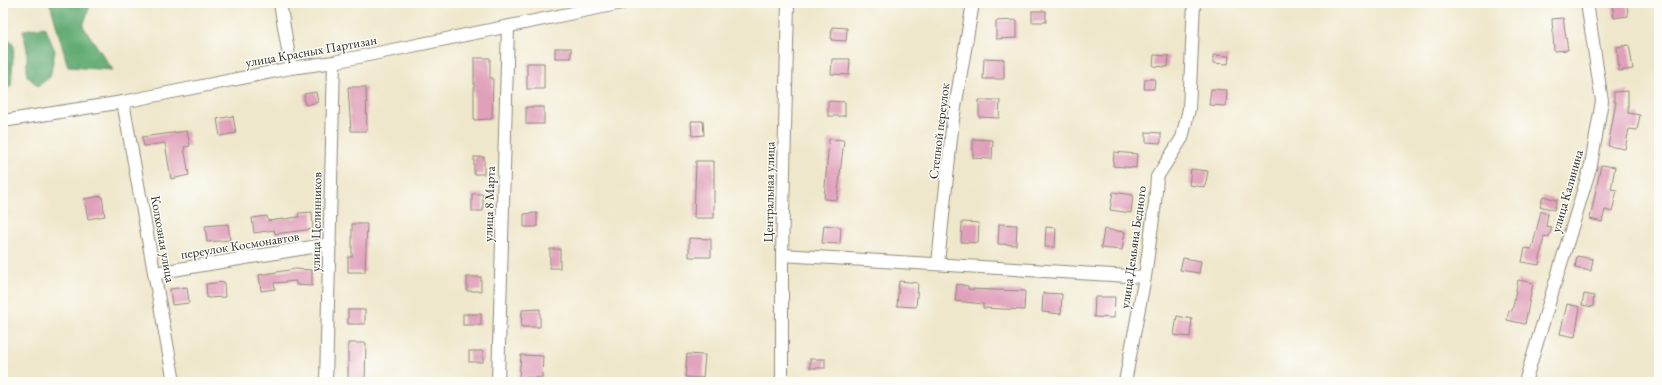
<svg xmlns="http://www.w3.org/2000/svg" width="1662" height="385" viewBox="0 0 1662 385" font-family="'EB Garamond',serif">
	<rect width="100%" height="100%" fill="#fdfcf7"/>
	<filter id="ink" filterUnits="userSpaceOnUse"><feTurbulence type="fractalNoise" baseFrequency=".025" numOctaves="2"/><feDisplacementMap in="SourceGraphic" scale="8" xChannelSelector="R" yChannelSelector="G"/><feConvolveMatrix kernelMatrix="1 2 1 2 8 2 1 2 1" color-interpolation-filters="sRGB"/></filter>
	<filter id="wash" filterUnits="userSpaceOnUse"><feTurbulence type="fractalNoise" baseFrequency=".012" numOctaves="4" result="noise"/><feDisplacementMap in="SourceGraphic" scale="16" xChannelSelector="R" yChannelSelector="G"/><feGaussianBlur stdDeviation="0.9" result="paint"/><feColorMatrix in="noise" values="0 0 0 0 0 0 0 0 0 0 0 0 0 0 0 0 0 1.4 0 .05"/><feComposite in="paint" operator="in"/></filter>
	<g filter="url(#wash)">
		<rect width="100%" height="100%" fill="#efe7cb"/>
		<g fill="#62ab73" stroke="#466b4f">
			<path d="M50,3H91L83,26L113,70L68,67Z"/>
			<path d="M45,27L55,51L50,77L38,86L27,76V50L23,30Z"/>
			<path d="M3,33L14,46L11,86L3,92Z"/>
		</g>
		<g id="blocks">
			<g fill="#e09fba">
				<path d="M1612,3H1627L1628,16L1614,18Z"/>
				<rect x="1032" y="11" width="14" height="11"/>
				<path d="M1563,18L1568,50L1554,51L1552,19Z"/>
				<path d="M1017,20V38L996,39V21Z"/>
				<path d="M832,27L847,28L846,41L831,40Z"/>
				<path d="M1629,45L1633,69L1619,71L1617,47Z"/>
				<rect x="555" y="48" width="16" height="10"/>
				<path d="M1154,55L1169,56L1168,67L1153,66Z"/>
				<path d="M1213,55L1229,56L1228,64L1213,63Z"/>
				<path d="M474,58H490V78H493L492,119L474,120Z"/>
				<path d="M984,58L1004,59V79H983Z"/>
				<path d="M832,59H850L849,75L831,74Z"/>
				<rect x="527" y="63" width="17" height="26"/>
				<path d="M1145,79H1155L1154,89H1144Z"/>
				<path d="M348,87H366L367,131H351Z"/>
				<path d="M1211,89L1227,90L1226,106L1209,105Z"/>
				<path d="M1628,91V113L1640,115L1637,130L1629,129L1625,149L1608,146L1616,102H1614V92Z"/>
				<path d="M316,92L318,102L305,105L304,94Z"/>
				<path d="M979,100H1000L999,118L979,117Z"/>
				<path d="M828,101L845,102V116H828Z"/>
				<rect x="526" y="107" width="18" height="17"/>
				<path d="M233,116L236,133L220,136L217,119Z"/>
				<path d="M691,121H703L704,135L692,136Z"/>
				<path d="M187,131L190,146L184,147L189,175L171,179L165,143L144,146L142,137Z"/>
				<path d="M1146,132L1161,133V143L1146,142Z"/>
				<path d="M829,139L844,140L837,200L824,199Z"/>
				<path d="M973,139L993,140L992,159L973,158Z"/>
				<path d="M1114,152L1137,154L1136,168L1113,166Z"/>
				<rect x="474" y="157" width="10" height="17"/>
				<path d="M696,161H714V218H694Z"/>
				<path d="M1601,165L1615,167L1611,189L1617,190L1612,212L1605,210L1602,222L1590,219Z"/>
				<path d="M1191,169L1208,171L1205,187L1189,185Z"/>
				<path d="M1113,192L1133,195L1131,213L1110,210Z"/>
				<rect x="472" y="194" width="11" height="17"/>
				<path d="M102,196L105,216L88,219L84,199Z"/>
				<path d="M1543,196L1557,200L1554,210L1540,206Z"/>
				<path d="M1541,211L1548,213L1546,226L1552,227L1549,237L1544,236L1539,265L1522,262L1525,248L1532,249Z"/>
				<path d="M312,212L313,229L275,234L274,230L254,233L252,218L267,216L268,221L299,217L298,213Z"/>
				<path d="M537,213V227H524V214Z"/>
				<path d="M962,222L979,223L978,243L961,242Z"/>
				<path d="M228,224L230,240L207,242L205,226Z"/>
				<path d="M352,224H367L365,272H348V257H352Z"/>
				<path d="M999,224L1017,225L1016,245L998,244Z"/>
				<path d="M824,225L841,227L840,244L822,243Z"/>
				<path d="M1046,227L1056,228L1055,247H1045Z"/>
				<path d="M1104,229L1125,232L1122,250L1101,248Z"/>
				<path d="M689,238L711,239V257H689Z"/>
				<rect x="550" y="249" width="10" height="19"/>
				<path d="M1577,256L1593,259L1591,271L1575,268Z"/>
				<path d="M1183,258L1201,261L1199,273L1180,270Z"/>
				<path d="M295,269L312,270V286L296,285V281L274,283L275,289L261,291L259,275Z"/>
				<rect x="467" y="277" width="14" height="14"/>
				<path d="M1518,280L1533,283L1525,324L1507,320L1509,310L1512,311Z"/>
				<path d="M899,281L918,283L916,307L897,306Z"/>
				<path d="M224,282L225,297L207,298L206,284Z"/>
				<path d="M957,284L968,286V289L1025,291L1024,310L983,308V304L955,301Z"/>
				<path d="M187,287L189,303L172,305L170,289Z"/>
				<path d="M1043,293L1062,294L1061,314L1042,312Z"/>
				<path d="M1584,294L1594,296L1593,307L1582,305Z"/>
				<path d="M1095,297H1115L1114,318L1094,317Z"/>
				<path d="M1567,304L1580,307L1575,337L1560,334Z"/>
				<path d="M540,309V327H521L522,310Z"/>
				<rect x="348" y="310" width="17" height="14"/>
				<rect x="463" y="314" width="18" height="11"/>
				<path d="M1177,316L1192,319L1190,337L1174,335Z"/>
				<path d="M348,343H366L365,382H348Z"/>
				<rect x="469" y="351" width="14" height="11"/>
				<path d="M687,354L705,355L703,378L685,377Z"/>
				<path d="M521,355L543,356L542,378L519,377Z"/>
				<rect x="810" y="359" width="15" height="9"/>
			</g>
		</g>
	</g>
	<g filter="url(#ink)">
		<use href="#blocks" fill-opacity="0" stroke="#8d897b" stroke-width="1"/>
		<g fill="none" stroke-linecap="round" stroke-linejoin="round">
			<defs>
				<g id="street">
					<path d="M280,3L291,68"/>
					<path d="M123,102L174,382"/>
					<path d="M3,121L123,102L291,68L334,62L622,3"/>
					<path d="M782,255L1145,277"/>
					<path d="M938,263L953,119L973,3"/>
					<path d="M155,273L330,244"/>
					<path d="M326,382L334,62"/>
					<path d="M498,382L508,27"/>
					<path d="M782,382V255L788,3"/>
					<path d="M1125,382L1145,277L1155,203L1157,177L1182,138L1189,109L1194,3"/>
					<path d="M1525,382L1591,165L1602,101L1587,3"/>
				</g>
			</defs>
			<use href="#street" stroke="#8d897b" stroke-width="14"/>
			<use href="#street" stroke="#fff" stroke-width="12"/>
		</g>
	</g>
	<g text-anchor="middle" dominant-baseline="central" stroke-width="3" stroke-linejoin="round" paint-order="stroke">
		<g font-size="13" fill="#2b2b2b" stroke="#fdfcf7">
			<text transform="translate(311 51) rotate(-10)">улица Красных Партизан</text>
			<text transform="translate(939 131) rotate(-83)">Степной переулок</text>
			<text transform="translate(1567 191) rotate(-74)">улица Калинина</text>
			<text transform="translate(769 192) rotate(-89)">Центральная улица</text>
			<text transform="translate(489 204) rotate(-88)">улица 8 Марта</text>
			<text transform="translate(316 222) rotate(-89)">улица Целинников</text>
			<text transform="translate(163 239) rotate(80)">Колхозная улица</text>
			<text transform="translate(240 245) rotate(-9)">переулок Космонавтов</text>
			<text transform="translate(1133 247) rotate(-82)">улица Демьяна Бедного</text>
		</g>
	</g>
	<rect width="1662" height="385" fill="none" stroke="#fdfcf7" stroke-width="16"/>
</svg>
